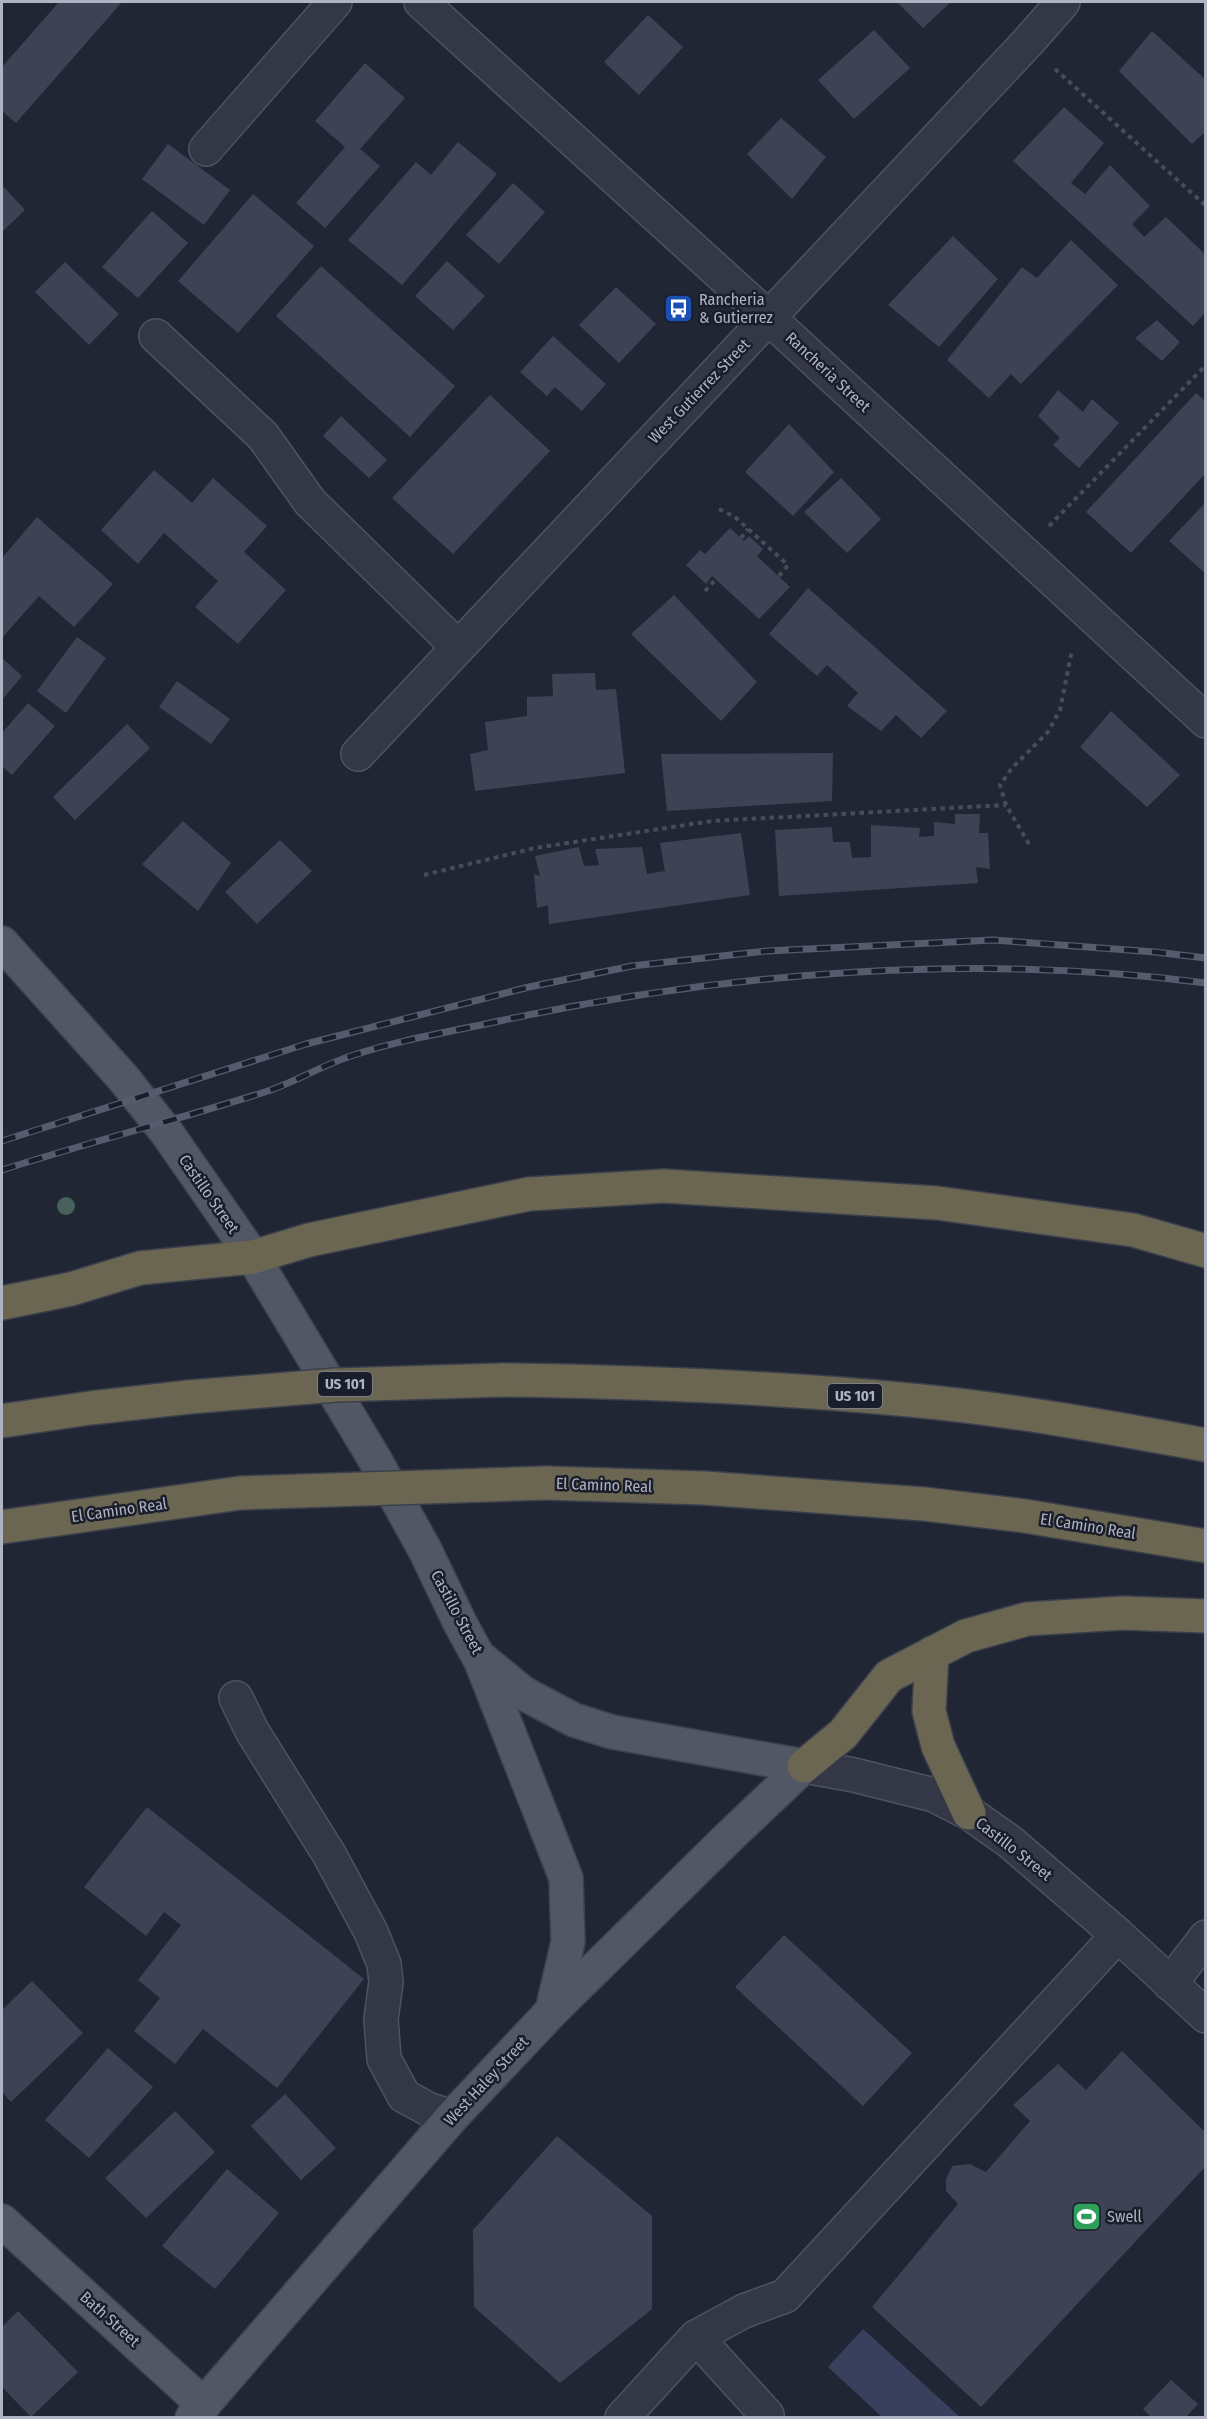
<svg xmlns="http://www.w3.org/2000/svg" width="1207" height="2419" viewBox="0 0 1207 2419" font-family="'Fira Sans Condensed',sans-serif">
	<rect width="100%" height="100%" fill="#212635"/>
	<path fill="#38405d" d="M863,2329L960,2417H882L828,2367Z"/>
	<g fill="#3d4355">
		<path d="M59,2H122L16,123L2,111V67Z"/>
		<path d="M897,2H951L923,28Z"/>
		<path d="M648,15L683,47L639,95L604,62Z"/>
		<path d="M874,30L910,68L854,119L818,80Z"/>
		<path d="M1152,31L1206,80V131L1192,144L1119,71Z"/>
		<path d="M365,63L405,98L360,149L380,166L325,228L296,203L345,147L315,121Z"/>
		<path d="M1064,107L1104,143L1071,183L1085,194L1110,165L1150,206L1132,224L1144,237L1166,217L1206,255V312L1193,326L1013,161Z"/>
		<path d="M781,118L826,157L792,199L747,154Z"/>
		<path d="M458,142L497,174L402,285L348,240L416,162L431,175Z"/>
		<path d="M168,144L230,190L204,225L142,179Z"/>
		<path d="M513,183L545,212L499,264L466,235Z"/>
		<path d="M2,185L25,210L2,232Z"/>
		<path d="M253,194L314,246L238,333L178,281Z"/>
		<path d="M152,211L188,243L138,298L102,267Z"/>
		<path d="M953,236L998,279L939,347L888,305Z"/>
		<path d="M1071,240L1118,285L1021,384L1011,374L989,398L947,360L1022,267L1037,278Z"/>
		<path d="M447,261L485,296L453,330L415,296Z"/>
		<path d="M65,262L119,314L89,345L35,292Z"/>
		<path d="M321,266L455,386L410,437L276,316Z"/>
		<path d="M616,287L656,324L619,363L579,325Z"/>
		<path d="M1157,320L1180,342L1162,361L1135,338Z"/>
		<path d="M553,336L606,384L582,411L555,387L547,396L520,372Z"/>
		<path d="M1058,390L1083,412L1092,399L1119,423L1079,468L1053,445L1060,438L1038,416Z"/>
		<path d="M1196,393L1206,402V473L1131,553L1086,512Z"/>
		<path d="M490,395L550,451L453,554L392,498Z"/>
		<path d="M341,416L387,460L369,478L323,436Z"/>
		<path d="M789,424L834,472L793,516L745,472Z"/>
		<path d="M154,470L192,503L213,478L267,526L244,552L286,590L238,644L195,607L218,581L164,533L138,564L101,530Z"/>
		<path d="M841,478L881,519L847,553L804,512Z"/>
		<path d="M1206,502V574L1169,541Z"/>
		<path d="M37,517L113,584L74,627L39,596L2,638V558Z"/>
		<path d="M730,528L744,541L749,536L763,549L757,556L790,587L759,619L712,576L706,584L686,565L700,550L705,554Z"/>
		<path d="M808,588L947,711L921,738L896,715L881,731L847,706L858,693L827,665L817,676L769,634Z"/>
		<path d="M674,595L757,682L721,721L631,634Z"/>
		<path d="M77,637L106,658L66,713L37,691Z"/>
		<path d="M2,658L22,676L2,700Z"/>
		<path d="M595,673L596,690L616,689L625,773L475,791L470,754L488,750L485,722L527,716V697L553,696L552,674Z"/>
		<path d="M177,681L230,719L211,744L159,707Z"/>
		<path d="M28,703L55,726L12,775L2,766V733Z"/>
		<path d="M1111,711L1180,775L1147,807L1080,747Z"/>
		<path d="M127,724L150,748L75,820L53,797Z"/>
		<path d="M833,753L832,801L667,811L661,754Z"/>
		<path d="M955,814H980L979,833H988L990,869L976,867L978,883L779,896L775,830L832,827L833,842H850L852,858L871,857V825L920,828L919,837L934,836V822L955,824Z"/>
		<path d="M183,821L231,863L198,911L142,864Z"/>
		<path d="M741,833L750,895L549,924L548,905L537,908L534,874L540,876L535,856L579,847L584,866L599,865L595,849L642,847L647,874L665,871L660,843Z"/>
		<path d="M280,840L312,871L257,924L225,892Z"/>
		<path d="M147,1807L364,1979L277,2088L203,2029L175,2064L134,2031L160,1998L138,1980L181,1925L164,1912L146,1936L84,1887Z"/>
		<path d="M784,1935L912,2053L863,2106L735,1987Z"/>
		<path d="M32,1981L83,2033L11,2102L2,2092V2010Z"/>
		<path d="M108,2048L153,2087L89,2158L45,2120Z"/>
		<path d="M1122,2051L1206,2133V2166L981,2407L872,2307L958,2204L946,2191V2179L952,2166L970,2164L986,2172L1030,2121L1013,2105L1058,2064L1086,2090Z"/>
		<path d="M285,2094L336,2148L301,2180L251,2126Z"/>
		<path d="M175,2111L215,2152L146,2218L105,2178Z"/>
		<path d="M557,2136L652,2216V2309L560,2383L474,2307L473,2230Z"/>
		<path d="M227,2169L279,2213L215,2289L162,2246Z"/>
		<path d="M18,2311L78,2372L31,2417L2,2387V2327Z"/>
		<path d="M1171,2380L1198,2404L1185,2418H1152L1143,2409Z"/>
	</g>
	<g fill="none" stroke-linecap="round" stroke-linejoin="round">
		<defs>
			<g id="minor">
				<path d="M421,2L769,318L1206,721"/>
				<path d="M206,149L335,2"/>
				<path d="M156,336L263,436L310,502L457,646"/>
				<path d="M358,754L1027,43L1063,2"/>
				<path d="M236,1698L252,1731L329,1854L371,1932L384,1964L386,1982L381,2019L384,2059L404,2096L430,2110L452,2117"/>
				<path d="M804,1766L854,1775L934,1795L969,1813L1009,1841L1118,1935L1206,2016"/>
				<path d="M1170,1984L1206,1937"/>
				<path d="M696,2337L767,2415"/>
				<path d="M622,2418L696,2337L744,2311L785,2296L1118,1935"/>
			</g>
			<g id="major">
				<path d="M2,943L124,1079L167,1133L253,1257L374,1458L425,1550L460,1623L478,1656L523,1693L574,1720L612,1732L804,1766"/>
				<path d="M480,1659L566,1878L568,1942L552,2011"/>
				<path d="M2,2221L204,2405"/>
				<path d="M192,2418L452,2117L552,2011L732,1834L804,1766"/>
			</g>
			<g id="highway">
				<path d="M2,1303L71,1289L140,1268L253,1257L309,1240L529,1194L664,1186L937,1203L1133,1230L1206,1251"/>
				<path d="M502,1380C638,1382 774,1387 910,1400C1009,1409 1108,1427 1206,1445"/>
				<path d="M2,1421L90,1408L189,1397"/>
				<path d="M546,1483L704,1488L924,1504L1025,1516L1206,1546"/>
				<path d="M2,1527L240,1493"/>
				<path d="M932,1653L929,1711L938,1746L969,1813"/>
				<path d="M804,1766L843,1734L889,1676L966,1636L1027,1619L1123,1613L1206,1616"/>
			</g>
		</defs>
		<use href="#minor" stroke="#4f5360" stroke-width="36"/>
		<use href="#major" stroke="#3e424f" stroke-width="36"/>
		<use href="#highway" stroke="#3c404d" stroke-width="36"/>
		<g stroke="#425056" stroke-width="4" stroke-dasharray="4.5 4.5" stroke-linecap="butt">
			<path d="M1055,69L1206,206"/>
			<path d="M719,509L735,517L788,565L779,576"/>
			<path d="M1049,526L1206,365"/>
			<path d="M741,538L748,529"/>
			<path d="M705,591L716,579"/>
			<path d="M1029,844L1006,805L1000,785L1012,768L1048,732L1060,710L1072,650"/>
			<path d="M424,875L535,848L712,821L1006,805"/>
		</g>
		<use href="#minor" stroke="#343846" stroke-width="33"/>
		<use href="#major" stroke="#525766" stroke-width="33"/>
		<use href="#highway" stroke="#6b6652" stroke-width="33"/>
		<defs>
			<g id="rail">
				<path d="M2,1141L306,1044L529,987L632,966L767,951L993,940L1155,952L1206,958"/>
				<path d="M2,1170C90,1142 180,1119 268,1091C298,1081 324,1064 354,1055C402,1039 455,1031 504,1020C728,972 978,953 1206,983"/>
			</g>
		</defs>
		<use href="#rail" stroke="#565c6d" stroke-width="7"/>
		<use href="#rail" stroke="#1a1e2a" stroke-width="4.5" stroke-dasharray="14" stroke-linecap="butt"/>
		<defs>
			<g id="highway-bridge">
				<path d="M189,1397L336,1385L502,1380"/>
				<path d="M240,1493L546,1483"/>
			</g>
		</defs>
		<use href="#highway-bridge" stroke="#3c404d" stroke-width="36" stroke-linecap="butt"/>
		<use href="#highway-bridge" stroke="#6b6652" stroke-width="33"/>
	</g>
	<circle fill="#48615a" cx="66" cy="1206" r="9"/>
	<defs>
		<symbol id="bus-square" viewBox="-11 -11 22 22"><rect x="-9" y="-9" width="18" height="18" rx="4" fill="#1a4fb4" stroke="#1a1e2a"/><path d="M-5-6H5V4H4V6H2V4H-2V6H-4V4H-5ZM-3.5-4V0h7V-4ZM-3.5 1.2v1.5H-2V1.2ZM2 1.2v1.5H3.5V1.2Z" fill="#fff"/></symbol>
		<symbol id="stadium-square" viewBox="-11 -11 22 22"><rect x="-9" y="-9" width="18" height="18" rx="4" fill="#2e9e5b" stroke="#1a1e2a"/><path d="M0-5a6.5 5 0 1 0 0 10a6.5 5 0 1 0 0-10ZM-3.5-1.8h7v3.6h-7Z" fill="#fff"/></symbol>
	</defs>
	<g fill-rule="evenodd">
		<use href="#bus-square" x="662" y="292" width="33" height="33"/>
		<use href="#stadium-square" x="1070" y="2200" width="33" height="33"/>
	</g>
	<g text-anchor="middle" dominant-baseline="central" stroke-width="5" stroke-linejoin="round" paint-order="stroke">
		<g fill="#1a1e2a" stroke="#828694" stroke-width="1.5">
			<rect x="318" y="1372" width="54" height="24" rx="4.5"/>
			<rect x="828" y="1384" width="54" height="24" rx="4.5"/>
		</g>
		<g font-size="15" font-weight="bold" fill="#afb3c2">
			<text x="345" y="1384">US 101</text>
			<text x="855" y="1396">US 101</text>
		</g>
		<g font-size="16" fill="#afb3c2" stroke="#1a1e2a" text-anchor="start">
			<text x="699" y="299">Rancheria<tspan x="699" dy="18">&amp; Gutierrez</tspan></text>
			<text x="1107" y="2216">Swell</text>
		</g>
		<g font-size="16" fill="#afb3c2" stroke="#1a1e2a">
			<text transform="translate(828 372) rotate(43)">Rancheria Street</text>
			<text transform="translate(699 391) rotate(-46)">West Gutierrez Street</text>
			<text transform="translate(209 1194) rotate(55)">Castillo Street</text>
			<text transform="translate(604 1485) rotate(2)">El Camino Real</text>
			<text transform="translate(119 1510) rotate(-8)">El Camino Real</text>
			<text transform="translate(1088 1526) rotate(9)">El Camino Real</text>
			<text transform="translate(457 1612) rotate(62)">Castillo Street</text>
			<text transform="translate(1014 1849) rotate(38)">Castillo Street</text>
			<text transform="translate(486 2081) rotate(-47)">West Haley Street</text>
			<text transform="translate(110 2319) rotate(42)">Bath Street</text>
		</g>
	</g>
	<rect width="1207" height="2419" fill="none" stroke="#afb3c2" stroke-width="6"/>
</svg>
